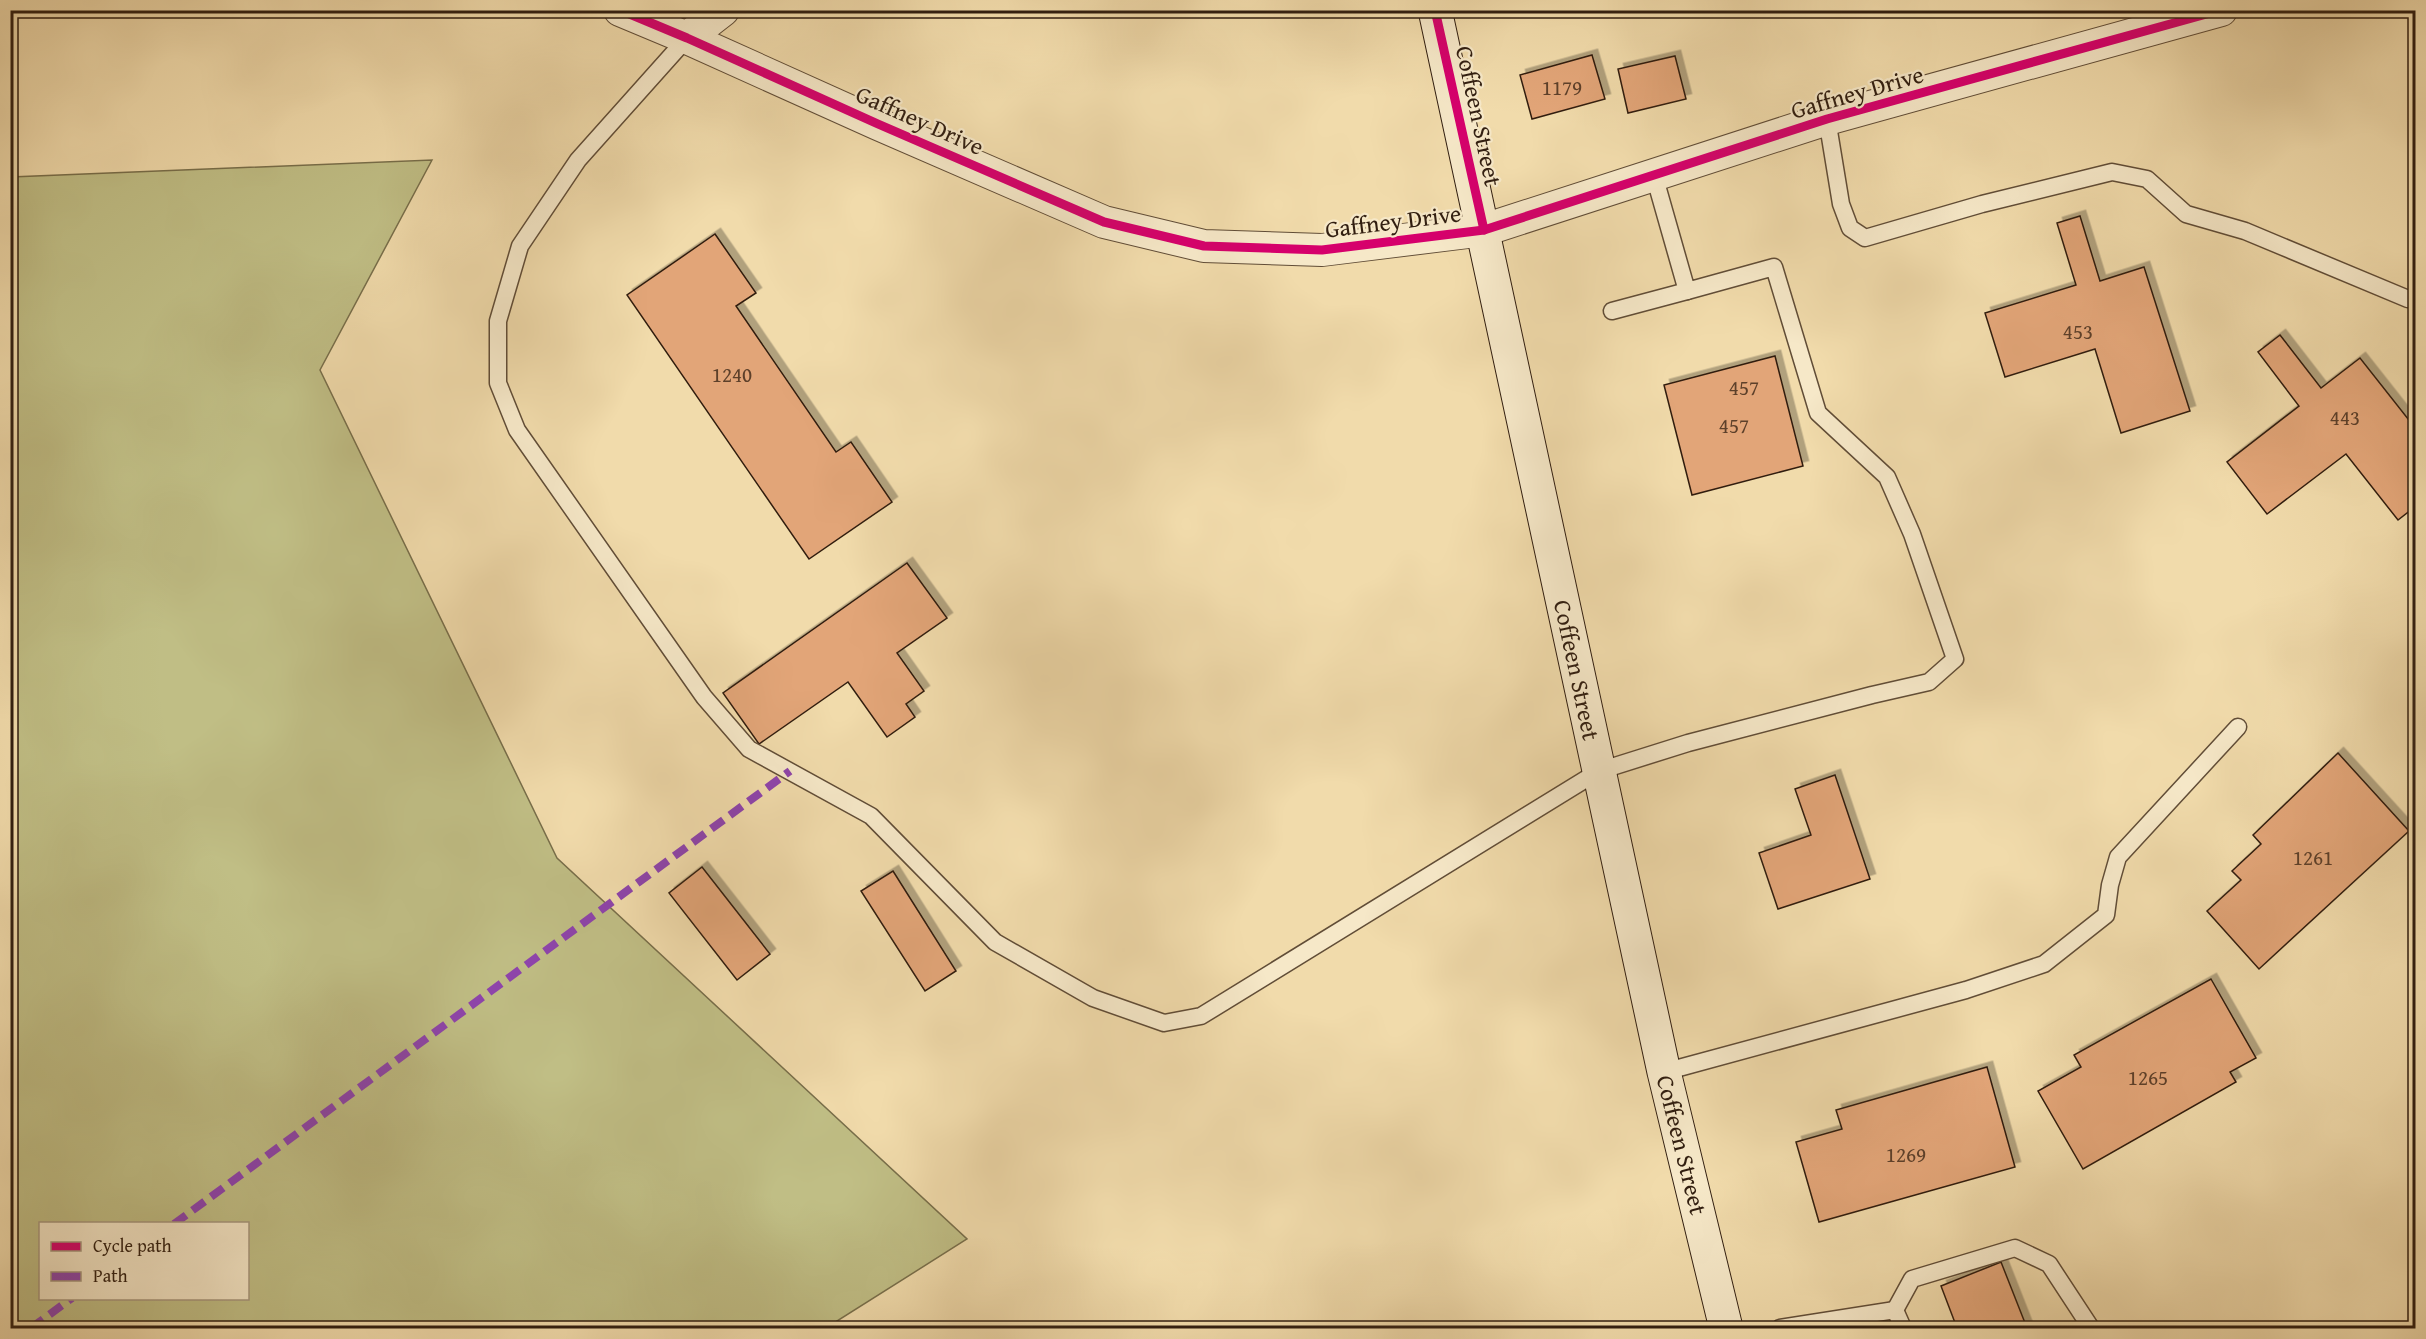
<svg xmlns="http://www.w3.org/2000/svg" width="2426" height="1339" viewBox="0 0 2426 1339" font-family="'Gentium Book Plus',serif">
	<defs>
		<filter id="shadow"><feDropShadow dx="5.5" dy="-5.5" stdDeviation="0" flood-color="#0004"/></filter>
	</defs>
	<rect width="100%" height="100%" fill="#f1dbab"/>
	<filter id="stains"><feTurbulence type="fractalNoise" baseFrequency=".00333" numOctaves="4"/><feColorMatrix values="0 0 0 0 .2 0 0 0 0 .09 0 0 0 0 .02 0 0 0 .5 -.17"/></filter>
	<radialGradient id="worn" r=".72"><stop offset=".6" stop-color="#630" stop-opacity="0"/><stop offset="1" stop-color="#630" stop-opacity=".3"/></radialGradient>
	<path fill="#c0be85" stroke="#786e4a" stroke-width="1.5" fill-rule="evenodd" d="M432,160L320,370L557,858L967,1239L826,1328H11V177ZM40,1224H248V1298H40Z"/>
	<g fill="#e2a578" stroke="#311e10" stroke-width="1.5" filter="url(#shadow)">
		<path d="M1592,55L1605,99L1532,119L1520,75Z"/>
		<path d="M1675,56L1686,99L1628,113L1618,69Z"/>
		<path d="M2080,216L2100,281L2144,267L2190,411L2121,433L2095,349L2005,377L1985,313L2076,285L2057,223Z"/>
		<path d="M715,234L756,293L736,306L836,452L851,442L892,502L809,559L627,295Z"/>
		<path d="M2280,335L2321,388L2360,358L2416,429V506L2398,520L2346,454L2267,514L2227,462L2299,406L2258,352Z"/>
		<path d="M1775,356L1803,466L1692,495L1664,385Z"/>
		<path d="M907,563L947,618L897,653L924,691L906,704L915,717L887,737L848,682L759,744L723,693Z"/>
		<path d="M2338,753L2409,831L2259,969L2207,911L2241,880L2232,871L2261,844L2253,835Z"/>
		<path d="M1835,775L1870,879L1778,909L1759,853L1811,835L1795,789Z"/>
		<path d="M702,867L770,954L737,980L669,893Z"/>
		<path d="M893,871L956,971L925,991L861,891Z"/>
		<path d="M2211,979L2256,1058L2230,1072L2236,1082L2083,1169L2038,1091L2081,1067L2074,1055Z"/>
		<path d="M1987,1067L2015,1167L1819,1222L1796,1142L1842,1129L1836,1110Z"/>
		<path d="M2001,1262L2027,1328H1957L1941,1286Z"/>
	</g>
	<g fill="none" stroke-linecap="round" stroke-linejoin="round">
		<defs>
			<g id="lane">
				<path d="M687,38L578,160L520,246L498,321V383L517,430L704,697L749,749L871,816L995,942L1093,998L1164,1023L1201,1016L1599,771L1688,743L1872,695L1929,682L1955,659L1912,534L1887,477L1818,413L1774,267L1687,291L1654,175"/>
				<path d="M1827,119L1841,204L1850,228L1865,238L1982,204L2112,172L2147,179L2186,214L2245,231L2408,299"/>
				<path d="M1612,311L1687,291"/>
				<path d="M1664,1072L1966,990L2044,964L2106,915L2110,885L2118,857L2238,727"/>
				<path d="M1895,1310L1912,1279L2015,1248L2049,1264L2091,1328"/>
				<path d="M1780,1328L1895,1310L1903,1328"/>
			</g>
			<g id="street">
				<path d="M620,10L687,38L878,124L1104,222L1204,246L1322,250L1484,230L1827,119L2221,10"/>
				<path d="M687,38L723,10"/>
			</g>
			<path id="secondary" d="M1435,10L1664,1072L1726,1328"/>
		</defs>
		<use href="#lane" stroke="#614d37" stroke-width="19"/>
		<use href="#street" stroke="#614d37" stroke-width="34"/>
		<use href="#secondary" stroke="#311e10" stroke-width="35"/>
		<use href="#lane" stroke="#f6e8c8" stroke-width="16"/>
		<use href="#street" stroke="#f6e8c8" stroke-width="32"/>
		<use href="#secondary" stroke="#f6e8c8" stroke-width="33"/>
		<g stroke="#8e44ad" stroke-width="8" stroke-dasharray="15 8" stroke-linecap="butt">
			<path d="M174,1224L790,771"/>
			<path d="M31,1328L72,1298"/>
		</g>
		<defs>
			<g id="cycleway">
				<path d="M620,10L687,38L878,124L1104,222L1204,246L1322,250L1484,230L1827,119L2221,10"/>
				<path d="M1435,10L1484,230"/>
			</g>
		</defs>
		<use href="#cycleway" stroke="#f6e8c8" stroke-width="13"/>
		<use href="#cycleway" stroke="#d6006c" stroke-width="9"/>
	</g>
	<g text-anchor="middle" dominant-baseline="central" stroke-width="4.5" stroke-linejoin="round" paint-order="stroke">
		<g font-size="21" fill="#5d402a">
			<text x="1562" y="87">1179</text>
			<text x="2078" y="331">453</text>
			<text x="732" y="374">1240</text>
			<text x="1744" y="387">457</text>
			<text x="2345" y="417">443</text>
			<text x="1734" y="425">457</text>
			<text x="2313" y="857">1261</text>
			<text x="2148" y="1077">1265</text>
			<text x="1906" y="1154">1269</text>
		</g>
		<g font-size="24" fill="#311e10" stroke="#f6e8c8">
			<text transform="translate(1857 92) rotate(-16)">Gaffney Drive</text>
			<text transform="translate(1479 116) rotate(78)">Coffeen Street</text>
			<text transform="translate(920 120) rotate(24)">Gaffney Drive</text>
			<text transform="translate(1393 221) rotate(-7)">Gaffney Drive</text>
			<text transform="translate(1577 670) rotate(78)">Coffeen Street</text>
			<text transform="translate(1682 1145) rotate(76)">Coffeen Street</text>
		</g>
	</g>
	<rect width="2426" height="1339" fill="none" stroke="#f1dbab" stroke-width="36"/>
	<rect x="12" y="12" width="2402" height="1315" fill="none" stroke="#311e10" stroke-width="3"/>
	<rect x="18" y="18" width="2390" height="1303" fill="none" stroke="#311e10" stroke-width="1.5"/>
	<rect x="39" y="1222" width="210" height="78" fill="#f6e8c8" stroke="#a7977e" stroke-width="1.5"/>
	<rect x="51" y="1242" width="30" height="9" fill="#d6006c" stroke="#a7977e" stroke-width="1.5"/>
	<text x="93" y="1252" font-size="18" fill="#311e10">Cycle path</text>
	<rect x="51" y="1272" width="30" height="9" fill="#8e44ad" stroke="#a7977e" stroke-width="1.5"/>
	<text x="93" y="1282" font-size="18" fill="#311e10">Path</text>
	<rect width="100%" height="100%" filter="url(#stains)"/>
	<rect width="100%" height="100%" fill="url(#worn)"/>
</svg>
